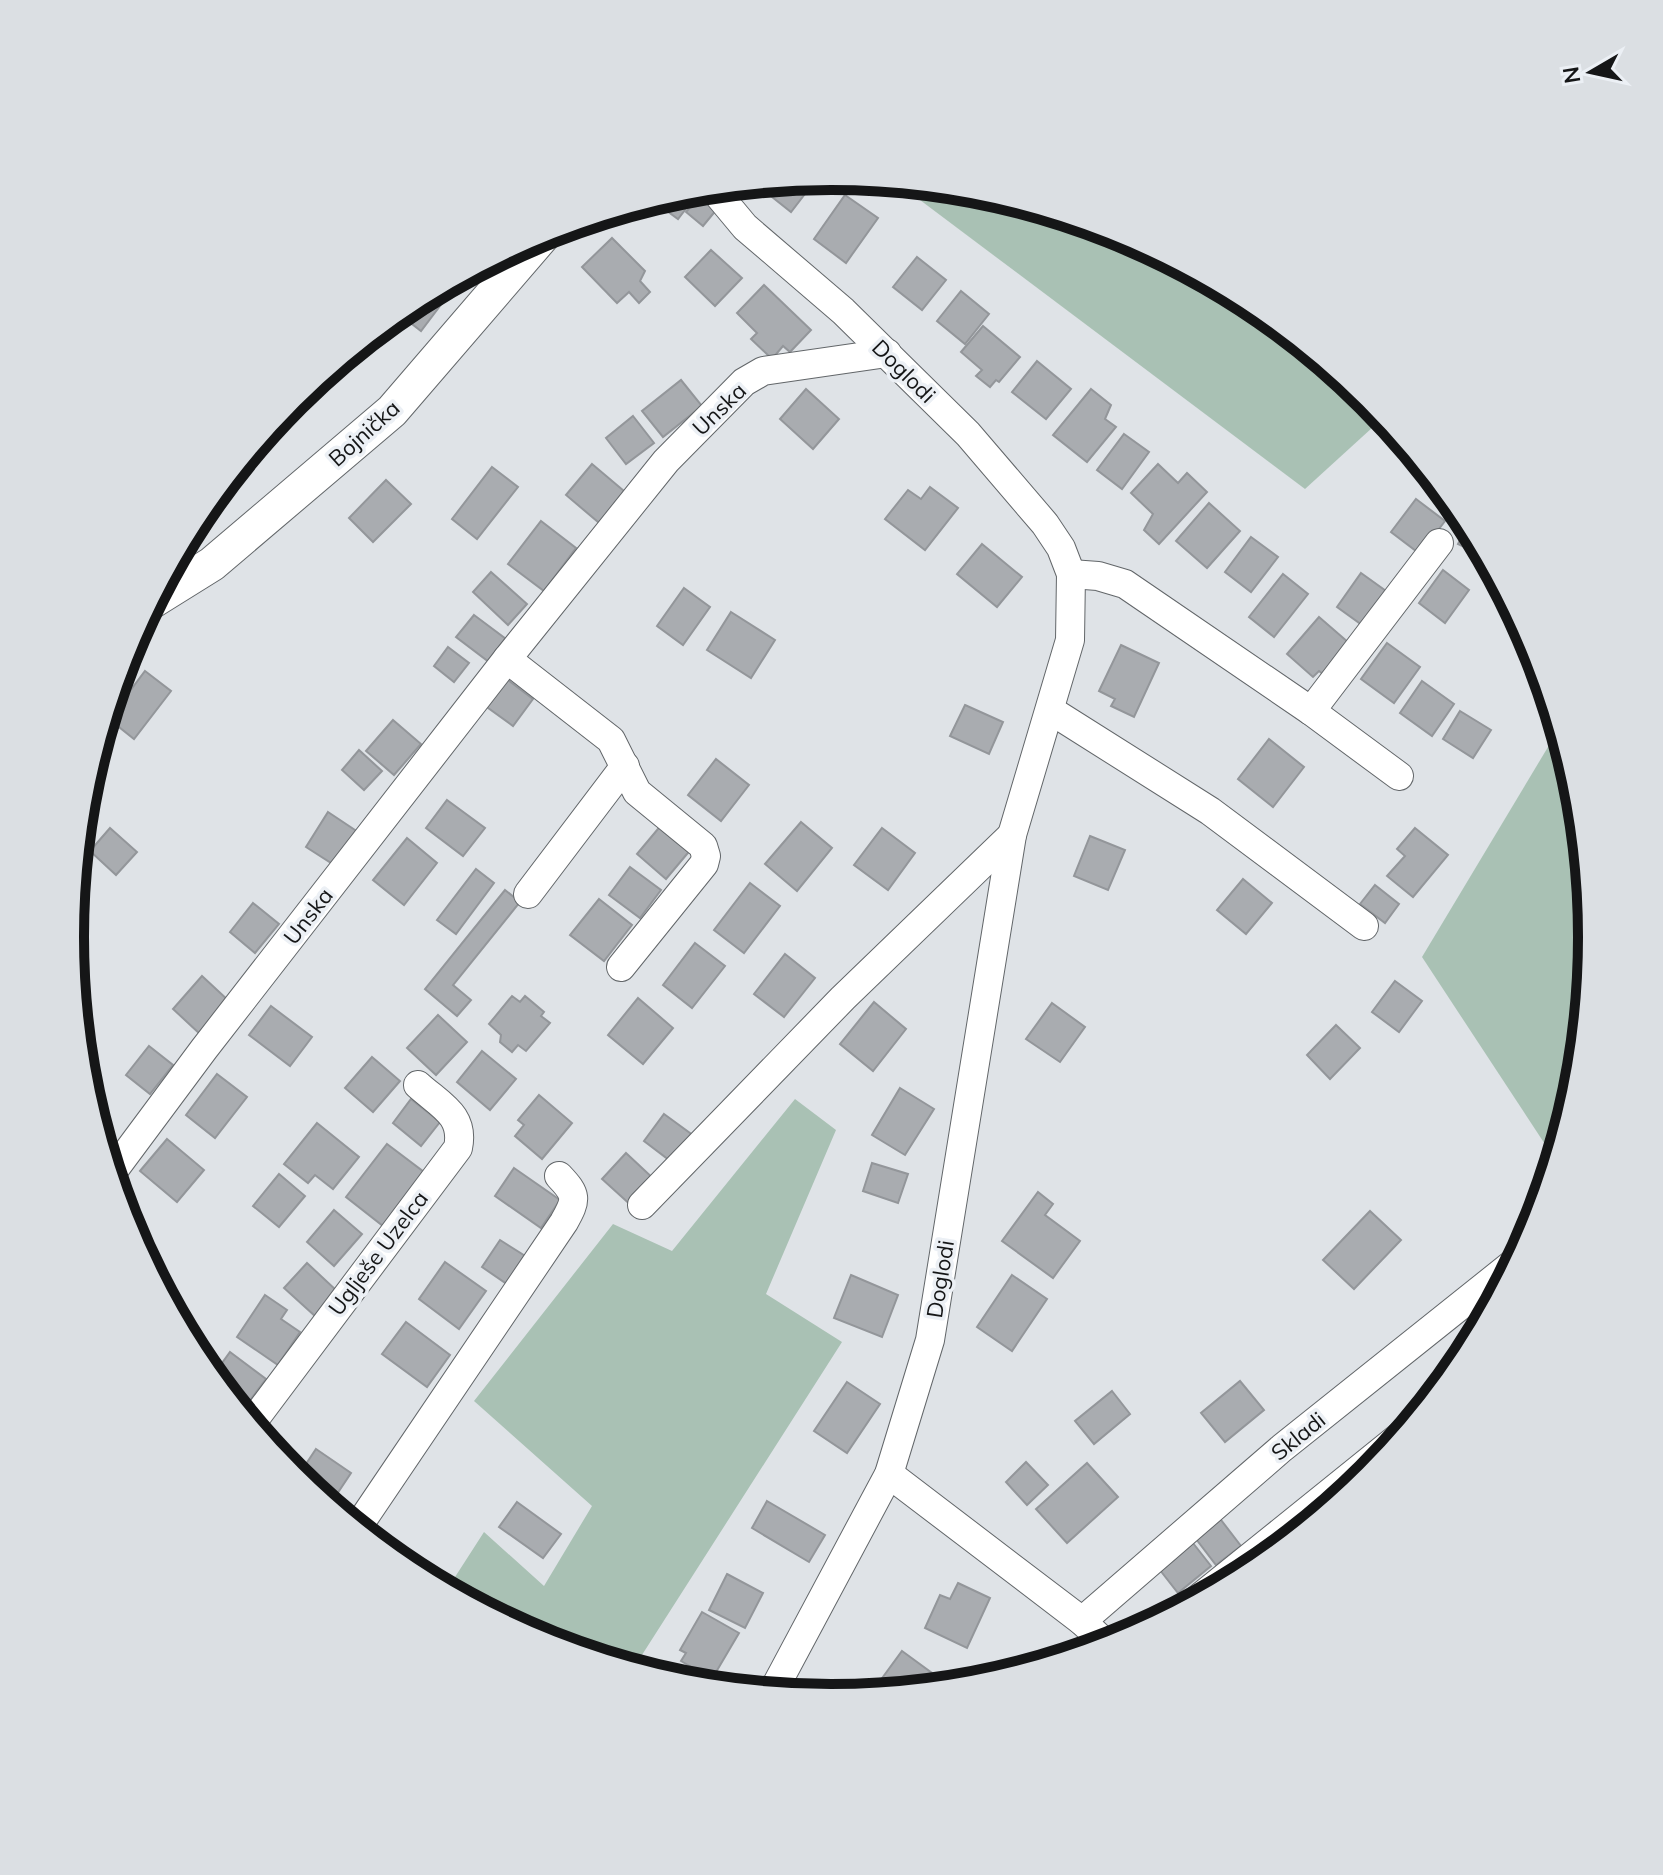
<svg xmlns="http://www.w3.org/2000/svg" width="1663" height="1875" viewBox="0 0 1663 1875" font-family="Mulish,sans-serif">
	<rect width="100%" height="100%" fill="#dfe3e7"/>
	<g fill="#a9c1b4">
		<path d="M896,182L981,191L1123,234L1255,305L1370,399L1384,417L1305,489Z"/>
		<path d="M1560,727L1578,789L1593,938L1578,1087L1556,1161L1422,957Z"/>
		<path d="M795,1099L836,1130L766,1294L842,1342L633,1669L540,1641L446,1591L484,1532L544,1586L592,1506L474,1401L613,1224L672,1251Z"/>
	</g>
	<g fill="#a9acb0" stroke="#93969a" stroke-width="2">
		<path d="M818,177L791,212L757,185L758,183Z"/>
		<path d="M701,189L678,219L652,200L683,191Z"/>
		<path d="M701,195L717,209L703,226L686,212Z"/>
		<path d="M845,195L878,218L846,263L814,239Z"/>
		<path d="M612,238L645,271L640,281L650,292L639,303L629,292L617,303L582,267Z"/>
		<path d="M711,250L742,278L715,306L685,277Z"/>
		<path d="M917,257L946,280L922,310L893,287Z"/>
		<path d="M764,285L811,330L790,352L783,346L772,359L751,339L757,333L737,313Z"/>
		<path d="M435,290L446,298L421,331L398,313Z"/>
		<path d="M961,291L989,314L965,344L937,321Z"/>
		<path d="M983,326L1020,357L999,382L996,380L990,387L976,376L982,370L961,352Z"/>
		<path d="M1037,361L1071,389L1046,419L1012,392Z"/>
		<path d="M331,368L303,410L291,402L293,399Z"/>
		<path d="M681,380L702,406L663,437L642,411Z"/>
		<path d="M806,389L839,419L813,449L780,419Z"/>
		<path d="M1091,389L1111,405L1105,419L1116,427L1087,462L1053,435Z"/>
		<path d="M633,416L654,443L626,464L606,438Z"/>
		<path d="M1124,434L1149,452L1122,489L1097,470Z"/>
		<path d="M592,464L630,496L604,527L566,495Z"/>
		<path d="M1158,464L1178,483L1187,473L1207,492L1159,544L1144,530L1153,514L1131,493Z"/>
		<path d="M492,467L518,487L477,539L452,519Z"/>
		<path d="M386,480L411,504L373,542L349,518Z"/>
		<path d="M930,487L958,508L925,550L885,519L908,490L921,499Z"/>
		<path d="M1416,499L1445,521L1420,554L1391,532Z"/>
		<path d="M1209,503L1240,531L1207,568L1176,541Z"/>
		<path d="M541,521L576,548L544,591L508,564Z"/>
		<path d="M1469,522L1488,558L1458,544Z"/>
		<path d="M1251,537L1278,557L1251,592L1225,572Z"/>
		<path d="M982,544L1022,577L997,607L957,574Z"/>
		<path d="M1443,570L1469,590L1445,623L1419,603Z"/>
		<path d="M491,572L527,604L508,625L473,592Z"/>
		<path d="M1361,573L1393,596L1369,630L1337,607Z"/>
		<path d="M1283,574L1308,594L1274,637L1249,617Z"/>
		<path d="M684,588L710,607L683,645L657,626Z"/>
		<path d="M731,612L775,640L751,678L707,650Z"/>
		<path d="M474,615L506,639L489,662L456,637Z"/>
		<path d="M1319,617L1356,649L1329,679L1319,671L1313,677L1287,654Z"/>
		<path d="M1387,643L1420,667L1394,703L1361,679Z"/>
		<path d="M1121,645L1159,663L1134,717L1111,706L1115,699L1099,691Z"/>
		<path d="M448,647L469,663L454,682L434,666Z"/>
		<path d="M145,671L171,691L134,739L109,719Z"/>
		<path d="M504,677L533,699L513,726L484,705Z"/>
		<path d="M1422,681L1454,704L1432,736L1400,713Z"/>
		<path d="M965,705L1003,722L989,754L950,736Z"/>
		<path d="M1460,711L1491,730L1473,758L1443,739Z"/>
		<path d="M393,720L421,744L394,775L366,751Z"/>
		<path d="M1269,739L1304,767L1273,807L1238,779Z"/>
		<path d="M359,750L382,771L364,790L342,770Z"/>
		<path d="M716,759L749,785L721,821L688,795Z"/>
		<path d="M447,800L485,828L463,856L426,828Z"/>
		<path d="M328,812L361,834L339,868L306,847Z"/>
		<path d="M801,822L832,848L797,891L765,864Z"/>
		<path d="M663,823L692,848L666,879L637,854Z"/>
		<path d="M110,828L137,852L116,875L90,851Z"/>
		<path d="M882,828L915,853L888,890L854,865Z"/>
		<path d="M1415,828L1448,855L1413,897L1387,876L1405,856L1397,849Z"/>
		<path d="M1090,836L1125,850L1108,890L1074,876Z"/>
		<path d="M407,838L437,863L404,905L373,880Z"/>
		<path d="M630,867L661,890L640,918L609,895Z"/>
		<path d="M476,869L494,883L456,934L437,920Z"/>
		<path d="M1243,879L1272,903L1246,934L1217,910Z"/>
		<path d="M750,883L780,906L744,953L714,930Z"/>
		<path d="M1375,885L1399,904L1385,923L1360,904Z"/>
		<path d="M505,890L520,902L453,985L471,1000L457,1016L425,989Z"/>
		<path d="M599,899L632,925L604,961L570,935Z"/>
		<path d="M253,903L279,924L255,953L230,932Z"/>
		<path d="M695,943L725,966L692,1008L663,985Z"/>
		<path d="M785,954L815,978L784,1017L754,994Z"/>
		<path d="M202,976L229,1001L200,1034L173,1009Z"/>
		<path d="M1395,981L1422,1001L1399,1032L1372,1012Z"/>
		<path d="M512,996L520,1002L525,996L544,1012L541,1016L550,1023L526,1051L518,1045L512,1052L500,1042L501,1035L489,1024Z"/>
		<path d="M638,998L673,1028L643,1064L608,1035Z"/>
		<path d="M874,1002L906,1029L873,1071L840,1044Z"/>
		<path d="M1052,1003L1085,1027L1060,1062L1026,1039Z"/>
		<path d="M271,1006L312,1037L290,1066L249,1035Z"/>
		<path d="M438,1015L467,1042L436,1075L407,1048Z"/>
		<path d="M1336,1025L1360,1048L1330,1079L1307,1055Z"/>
		<path d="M149,1046L173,1065L150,1094L126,1075Z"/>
		<path d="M482,1051L516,1079L490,1110L457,1082Z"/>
		<path d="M372,1057L400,1081L373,1112L345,1088Z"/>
		<path d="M217,1074L247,1097L215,1138L186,1115Z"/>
		<path d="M900,1088L934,1109L905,1155L872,1135Z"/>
		<path d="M539,1095L572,1123L542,1159L515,1136L524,1125L518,1120Z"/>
		<path d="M411,1099L440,1122L421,1146L393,1123Z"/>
		<path d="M664,1114L694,1136L673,1163L644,1141Z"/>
		<path d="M317,1123L359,1157L333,1189L315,1175L308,1183L284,1164Z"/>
		<path d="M167,1139L204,1170L177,1202L140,1171Z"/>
		<path d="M387,1144L424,1172L383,1226L346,1197Z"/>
		<path d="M626,1153L656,1181L633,1207L602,1179Z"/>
		<path d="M872,1163L908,1174L898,1203L863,1191Z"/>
		<path d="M514,1168L560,1200L541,1228L495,1196Z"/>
		<path d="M279,1174L305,1196L279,1227L253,1206Z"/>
		<path d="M1038,1192L1053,1204L1045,1215L1080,1241L1053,1278L1002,1241Z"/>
		<path d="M334,1210L362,1234L334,1266L307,1242Z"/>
		<path d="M1370,1211L1401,1240L1354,1289L1323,1260Z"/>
		<path d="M500,1240L530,1259L511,1287L482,1267Z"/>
		<path d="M445,1262L486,1291L459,1329L419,1299Z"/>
		<path d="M307,1263L337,1291L315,1316L284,1288Z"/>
		<path d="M851,1275L898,1295L882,1337L834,1318Z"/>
		<path d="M1012,1275L1047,1299L1012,1351L977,1327Z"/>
		<path d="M265,1295L287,1310L281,1319L300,1332L278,1365L237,1337Z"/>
		<path d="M406,1322L450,1355L427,1387L382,1354Z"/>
		<path d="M230,1352L266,1379L248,1403L212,1377Z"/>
		<path d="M1240,1381L1264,1410L1225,1442L1201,1413Z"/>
		<path d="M847,1382L880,1404L847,1453L814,1431Z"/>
		<path d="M1112,1391L1130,1414L1094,1444L1075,1421Z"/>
		<path d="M316,1449L351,1473L329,1506L296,1479Z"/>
		<path d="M1026,1462L1048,1485L1027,1505L1006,1482Z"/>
		<path d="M1087,1463L1118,1497L1067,1543L1036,1509Z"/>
		<path d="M767,1501L825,1535L809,1562L752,1528Z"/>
		<path d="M517,1502L561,1534L543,1558L499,1527Z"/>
		<path d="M1218,1516L1241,1546L1216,1565L1193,1535Z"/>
		<path d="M1189,1538L1211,1566L1178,1593L1156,1565Z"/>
		<path d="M727,1574L763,1593L745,1628L709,1610Z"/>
		<path d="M958,1583L990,1598L967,1648L925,1628L940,1595L950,1599Z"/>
		<path d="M702,1612L739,1633L712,1679L681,1661L686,1653L680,1650Z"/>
		<path d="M902,1651L932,1673L919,1690L896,1693L880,1681Z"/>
		<path d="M870,1687L882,1694L865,1696Z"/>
	</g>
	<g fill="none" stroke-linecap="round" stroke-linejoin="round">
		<defs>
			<g id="minor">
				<path d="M716,187L720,197L745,227L843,311L968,434L1045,524L1061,548L1071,574L1070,640L1012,835L930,1340L889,1474L772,1693"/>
				<path d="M1071,574L1098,576L1125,584L1311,711L1399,776"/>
				<path d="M507,659L611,740L637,792L703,846L706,856L704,864L621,967"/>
				<path d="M1050,710L1210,811L1364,926"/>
				<path d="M1311,711L1439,543"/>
				<path d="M528,894L625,766"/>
				<path d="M111,1174L204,1049L507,659L666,461L744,382L763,371L887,353"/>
				<path d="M642,1205L843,998L1012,835"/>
				<path d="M251,1424L458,1148C465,1115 440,1105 418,1085"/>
				<path d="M889,1474L1082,1621L1108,1646"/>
				<path d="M357,1528L564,1222C577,1199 577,1195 559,1176"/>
				<path d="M1193,1603L1409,1429"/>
				<path d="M1082,1621L1282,1448L1520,1258"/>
			</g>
			<path id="major" d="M151,602L212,564L392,411L546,232"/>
		</defs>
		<use href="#minor" stroke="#626669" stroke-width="30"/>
		<use href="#major" stroke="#626669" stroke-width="36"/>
		<use href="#minor" stroke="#fff" stroke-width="28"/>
		<use href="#major" stroke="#fff" stroke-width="34"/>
	</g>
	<g text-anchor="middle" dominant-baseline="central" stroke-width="7" stroke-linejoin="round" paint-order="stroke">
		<g font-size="22" fill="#151617" stroke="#ecf0f5">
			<text transform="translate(904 371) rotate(45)">Doglodi</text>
			<text transform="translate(719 409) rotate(-44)">Unska</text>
			<text transform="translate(364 433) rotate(-42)">Bojnička</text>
			<text transform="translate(308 916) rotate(-52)">Unska</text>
			<text transform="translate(378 1253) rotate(-53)">Uglješe Uzelca</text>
			<text transform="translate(940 1279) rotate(-81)">Doglodi</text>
			<text transform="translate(1298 1436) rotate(-39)">Skladi</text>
		</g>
	</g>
	<path d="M0 0H1663V1875H0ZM84 937a747 747 0 1 1 1494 0a747 747 0 1 1-1494 0Z" fill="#dbdfe3" fill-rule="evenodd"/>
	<path fill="none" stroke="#151617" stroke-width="10" d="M84 937a747 747 0 1 1 1494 0a747 747 0 1 1-1494 0Z"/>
	<g transform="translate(1591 72) rotate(261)" stroke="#ecf0f5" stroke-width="6" paint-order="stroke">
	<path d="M0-6L14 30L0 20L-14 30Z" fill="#151617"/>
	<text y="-12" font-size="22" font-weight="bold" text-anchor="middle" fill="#151617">N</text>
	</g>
</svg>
